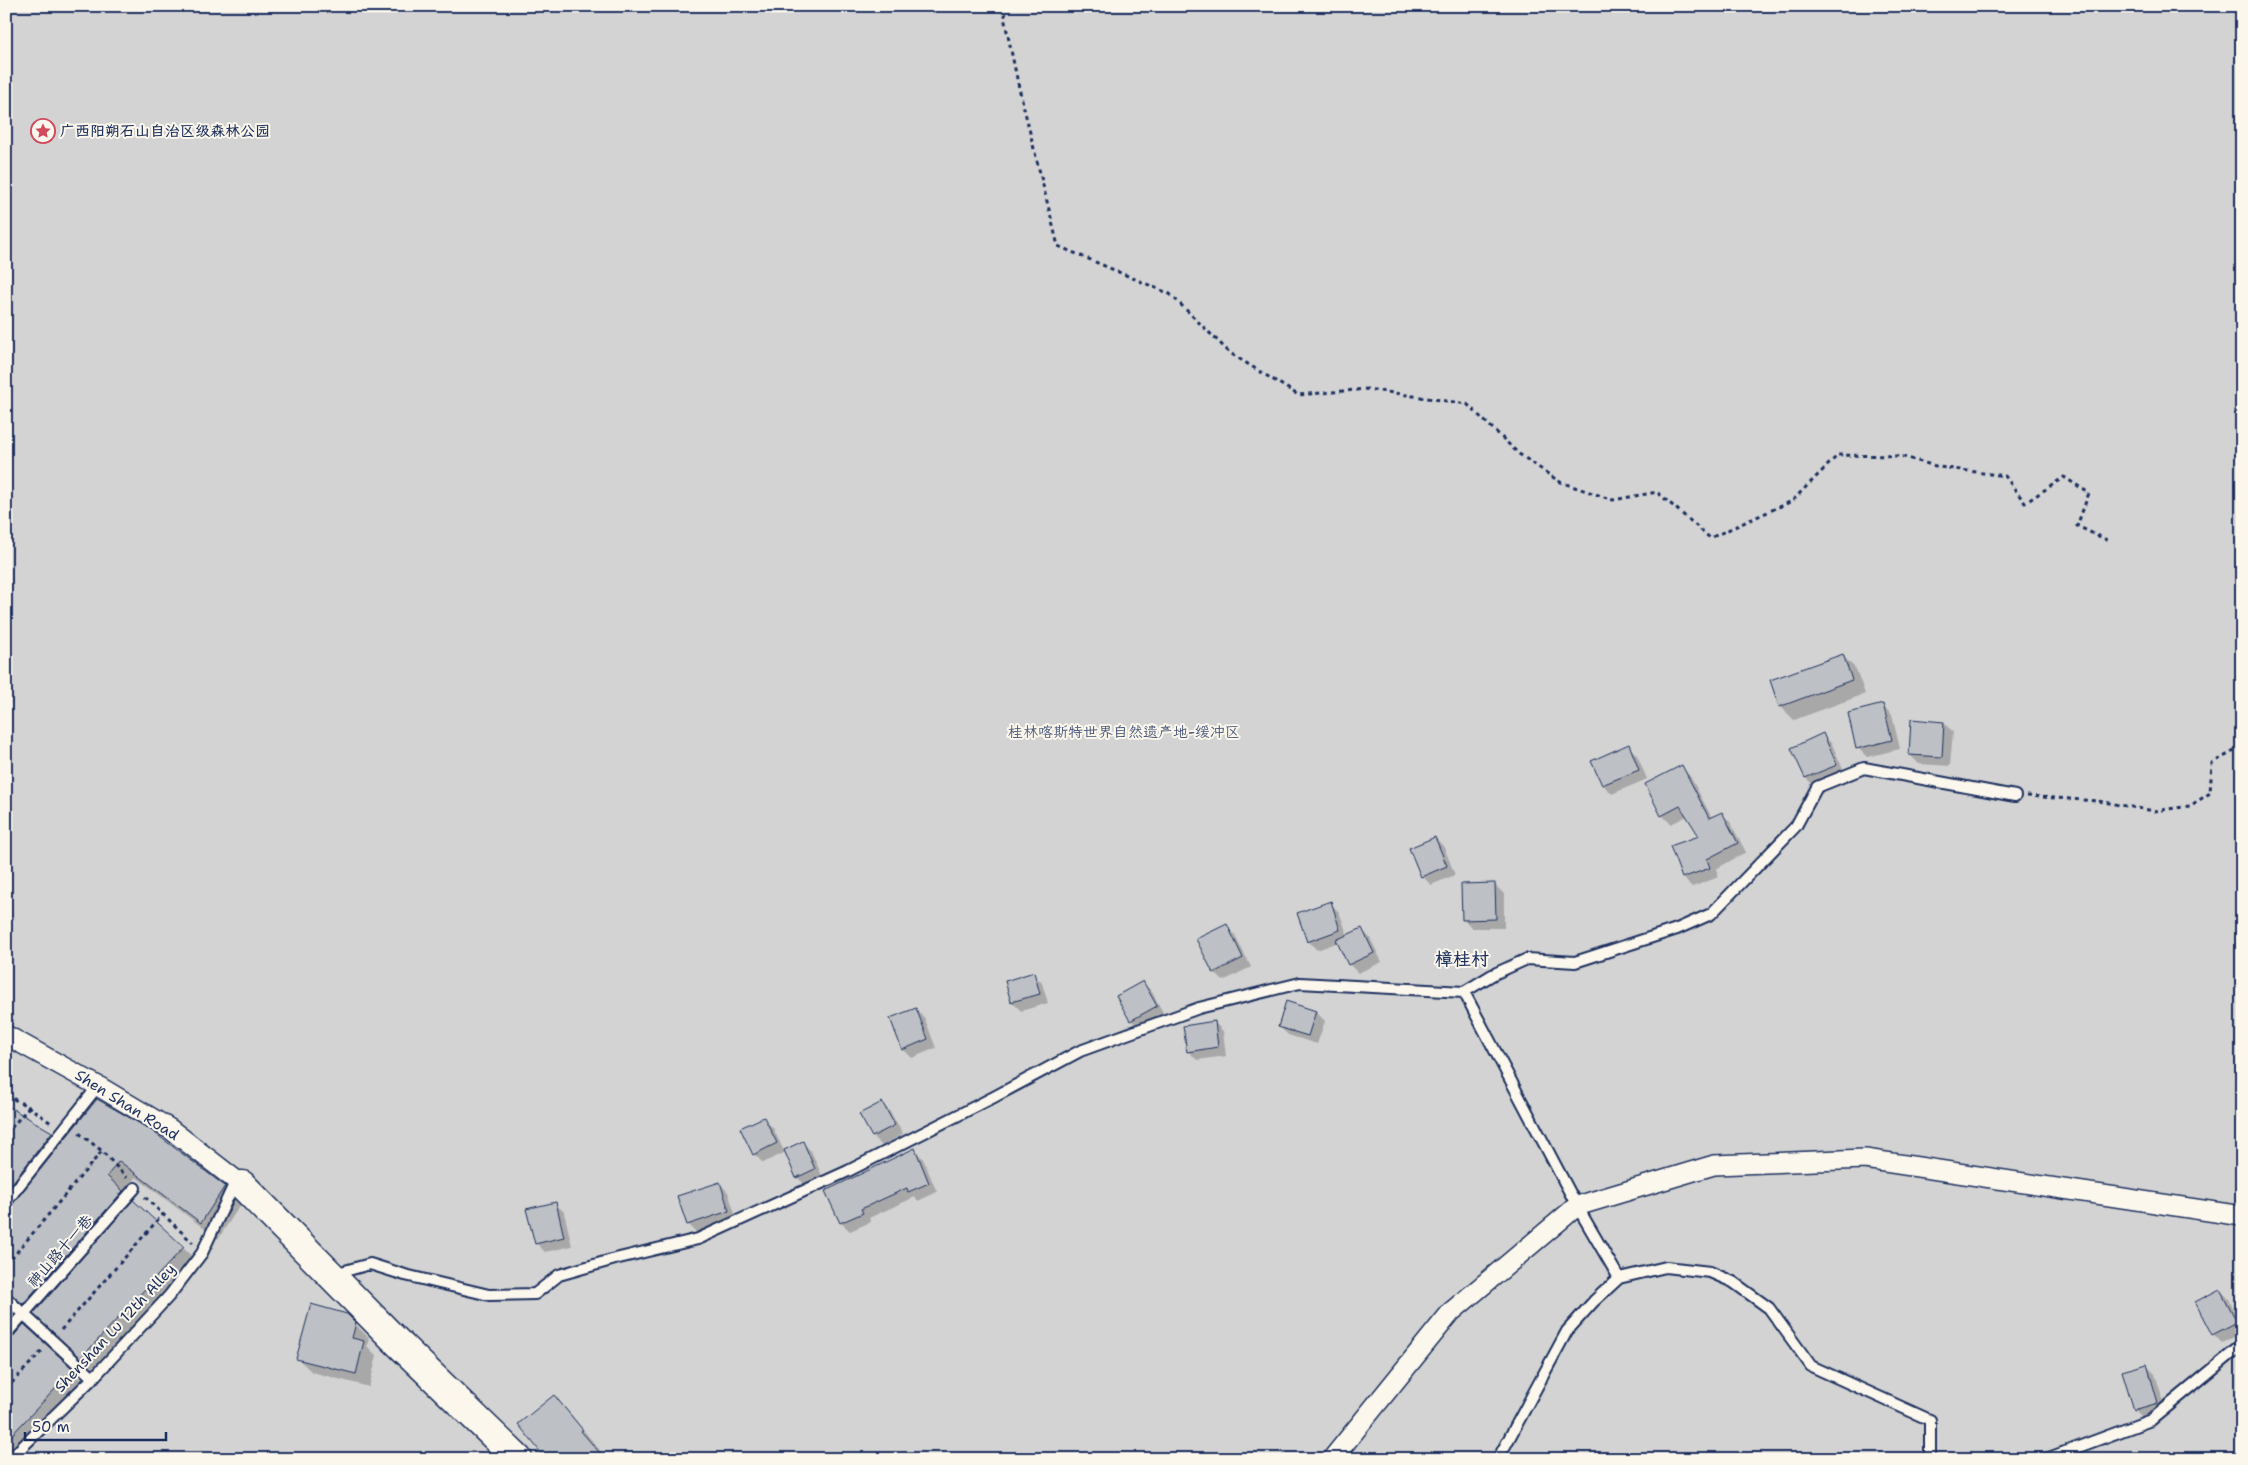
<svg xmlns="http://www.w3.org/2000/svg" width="2248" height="1465" viewBox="0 0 2248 1465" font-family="'Shantell Sans','LXGW WenKai TC',sans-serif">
	<rect width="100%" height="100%" fill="#f2efe6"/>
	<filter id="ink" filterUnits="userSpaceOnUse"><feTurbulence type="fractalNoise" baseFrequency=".02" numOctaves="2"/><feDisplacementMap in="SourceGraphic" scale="10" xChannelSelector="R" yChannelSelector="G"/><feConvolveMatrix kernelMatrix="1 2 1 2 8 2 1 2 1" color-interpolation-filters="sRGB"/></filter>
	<g filter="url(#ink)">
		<rect fill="#d2d3d2" stroke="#768198" x="6" y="6" width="2236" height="1453"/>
		<g fill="#0003">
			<path d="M1842,655L1856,669L1865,694L1794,720L1780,706Z"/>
			<path d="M1883,706L1892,715L1900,749L1867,757L1858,748Z"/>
			<path d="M1944,723L1953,732L1950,766L1919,764L1910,755Z"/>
			<path d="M1823,735L1832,744L1845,774L1815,787L1806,778L1793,748Z"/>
			<path d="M1628,746L1637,755L1647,779L1612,794L1603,785L1593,761Z"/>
			<path d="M1681,767L1690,776L1712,818L1721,813L1730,822L1746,852L1716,869L1719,877L1692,887L1683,878L1672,847L1701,836L1687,816L1671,824L1662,815Z"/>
			<path d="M1435,838L1444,847L1455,875L1431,885L1422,876Z"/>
			<path d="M1495,885L1504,894V928H1472L1463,919Z"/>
			<path d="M1330,903L1339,912L1348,936L1361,929L1370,938L1382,962L1358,973L1349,964L1339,942L1317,950L1308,941Z"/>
			<path d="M1226,926L1235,935L1251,967L1223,981L1214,972Z"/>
			<path d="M1033,974L1042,983L1048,1003L1021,1011L1012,1002L1006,981Z"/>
			<path d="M1143,983L1152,992L1165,1016L1140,1029L1131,1020Z"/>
			<path d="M916,1010L925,1019L936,1048L912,1058L903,1049Z"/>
			<path d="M1316,1012L1325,1021L1317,1044L1288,1035L1279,1026Z"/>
			<path d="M1214,1022L1223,1031L1226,1056L1197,1060L1188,1051Z"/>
			<path d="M882,1103L890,1112L903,1134L882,1146L873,1137L861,1114Z"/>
			<path d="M6,1106L52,1133L62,1144L150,1132L225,1187L241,1204L218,1239L136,1177L123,1192L197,1261L95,1370L26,1307L17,1320L71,1368L88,1388L21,1459H6Z"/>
			<path d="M764,1119L773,1128L784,1151L802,1142L811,1151L823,1178L806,1186L797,1177L786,1152L763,1163L754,1154Z"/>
			<path d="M915,1150L923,1159L937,1192L918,1201L915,1197L869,1218L871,1222L850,1231L841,1223Z"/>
			<path d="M719,1183L728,1192L737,1220L697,1233L688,1224Z"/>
			<path d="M555,1203L564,1212L572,1246L545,1252L536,1243Z"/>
			<path d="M2220,1290L2229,1299L2242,1325V1333L2222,1343L2213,1334Z"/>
			<path d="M346,1315L369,1338L367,1346L377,1356L369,1387L312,1372L298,1359Z"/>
			<path d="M2146,1365L2155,1374L2167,1412L2144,1419L2135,1410Z"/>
			<path d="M554,1397L566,1409L607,1459H548Z"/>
		</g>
		<g fill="#bdc0c4" stroke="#1b2f5e">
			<path d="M1843,654L1852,680L1779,707L1770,680Z"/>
			<path d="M1883,704L1892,740L1856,749L1848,713Z"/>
			<path d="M1911,719L1944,722L1942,757L1909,755Z"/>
			<path d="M1823,733L1837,765L1805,778L1791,748Z"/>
			<path d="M1629,744L1639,770L1602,785L1591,761Z"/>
			<path d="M1682,765L1709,818L1722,812L1738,843L1707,859L1710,868L1682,878L1670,846L1699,836L1680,806L1661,816L1645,784Z"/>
			<path d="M1435,837L1447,866L1421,877L1409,848Z"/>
			<path d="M1495,883L1496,919L1462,920L1461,884Z"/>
			<path d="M1331,901L1340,930L1307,942L1297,913Z"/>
			<path d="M1227,924L1243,958L1213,973L1196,939Z"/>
			<path d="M1362,928L1374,953L1348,965L1336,940Z"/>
			<path d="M1034,972L1040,994L1011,1002L1005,981Z"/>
			<path d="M1143,981L1157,1006L1130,1021L1116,996Z"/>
			<path d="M1286,1001L1316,1011L1308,1036L1278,1027Z"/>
			<path d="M916,1008L928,1039L902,1050L890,1018Z"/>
			<path d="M1215,1021L1218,1047L1187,1052L1183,1026Z"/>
			<path d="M97,1099L151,1130L225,1186L201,1223L119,1161L107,1176L123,1191L23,1304L6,1291V1209L11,1206Z"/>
			<path d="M882,1102L895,1125L872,1137L859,1114Z"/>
			<path d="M6,1105L52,1132L6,1191Z"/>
			<path d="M764,1117L777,1143L753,1155L740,1128Z"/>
			<path d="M803,1141L815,1169L796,1178L784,1150Z"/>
			<path d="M915,1148L929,1183L908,1192L907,1188L861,1209L863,1213L840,1223L825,1191Z"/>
			<path d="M720,1182L729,1211L687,1225L677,1196Z"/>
			<path d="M133,1200L184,1247L81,1358L33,1314Z"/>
			<path d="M556,1202L564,1237L535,1244L526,1209Z"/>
			<path d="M2220,1289L2237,1322L2212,1335L2195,1302Z"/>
			<path d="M311,1304L347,1314L356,1323L352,1338L364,1341L356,1374L296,1359Z"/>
			<path d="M24,1324L72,1368V1371L6,1441V1341L11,1339Z"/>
			<path d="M2147,1364L2158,1403L2134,1410L2122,1371Z"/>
			<path d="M554,1395L583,1430L581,1431L605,1459H546L518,1424Z"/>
		</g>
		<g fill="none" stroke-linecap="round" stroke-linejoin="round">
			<defs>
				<g id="lane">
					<path d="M1464,992L1492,975L1527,959L1575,962L1677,929L1711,914L1796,826L1817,787L1864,768L2015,796"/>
					<path d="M6,1202L98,1086"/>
					<path d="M334,1274L370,1264L405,1275L489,1295L535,1294L559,1275L615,1259L698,1239L848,1171L994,1097L1080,1051L1199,1008L1300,983L1464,992L1577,1206L1619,1278"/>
					<path d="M6,1298L93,1378"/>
					<path d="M6,1334L135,1188"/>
					<path d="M20,1459L18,1451L93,1378L169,1296L202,1253L236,1180"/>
					<path d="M1498,1459L1567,1331L1594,1301L1619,1278L1666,1267L1710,1272L1733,1282L1769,1308L1811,1366L1930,1420V1459"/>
					<path d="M2046,1459L2151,1420L2242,1345"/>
				</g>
				<g id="street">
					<path d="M6,1035L98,1086L170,1129L242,1185"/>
					<path d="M1332,1459L1451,1312L1577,1206L1714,1165L1865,1159L2242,1216"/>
				</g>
				<path id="secondary" d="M242,1185L394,1339L518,1459"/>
			</defs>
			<use href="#lane" stroke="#1b2f5e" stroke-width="14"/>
			<use href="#street" stroke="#1b2f5e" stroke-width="22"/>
			<use href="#secondary" stroke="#1b2f5e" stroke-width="31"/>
			<g stroke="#1b2f5e" stroke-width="3" stroke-dasharray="4 4" stroke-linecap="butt">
				<path d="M1010,6L1004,17L1019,88L1058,246L1170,294L1230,353L1298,395L1367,389L1467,404L1519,454L1560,482L1613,500L1657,492L1710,538L1792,501L1838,455L1900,456L1939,467L2005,476L2025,503L2064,477L2089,493L2077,526L2109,541"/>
				<path d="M2027,796L2098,801L2154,811L2190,806L2210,793L2212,763L2242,747"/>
				<path d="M6,1095L29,1107L51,1123"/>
				<path d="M79,1133L102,1151L127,1178"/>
				<path d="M6,1134L29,1107"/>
				<path d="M145,1197L193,1243"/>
				<path d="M6,1265L102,1151"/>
				<path d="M61,1330L163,1214"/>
				<path d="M6,1389L44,1349"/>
			</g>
			<use href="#lane" stroke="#fbf7ec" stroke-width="10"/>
			<use href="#street" stroke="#fbf7ec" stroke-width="19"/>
			<use href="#secondary" stroke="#fbf7ec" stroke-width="28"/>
		</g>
	</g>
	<defs>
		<symbol id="sight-ring" viewBox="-11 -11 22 22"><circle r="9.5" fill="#fbf7ec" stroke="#d1495b" stroke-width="1.5"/><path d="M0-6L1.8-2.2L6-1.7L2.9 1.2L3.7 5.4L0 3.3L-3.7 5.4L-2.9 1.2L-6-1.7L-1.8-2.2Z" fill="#d1495b"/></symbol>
	</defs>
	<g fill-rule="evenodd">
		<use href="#sight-ring" x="29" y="117" width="28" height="28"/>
	</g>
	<g text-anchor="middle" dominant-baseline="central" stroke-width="4" stroke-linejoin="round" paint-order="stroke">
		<g font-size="15" font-weight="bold" fill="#1b2f5e" stroke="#fbf7ec" text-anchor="start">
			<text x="60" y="131">广西阳朔石山自治区级森林公园</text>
		</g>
		<g font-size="15" fill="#49587b" stroke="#fbf7ec">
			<text x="1124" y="732">桂林喀斯特世界自然遗产地-缓冲区</text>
		</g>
		<g font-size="15" fill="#1b2f5e" stroke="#fbf7ec">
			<text transform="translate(127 1105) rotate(32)">Shen Shan Road</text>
			<text transform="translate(60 1251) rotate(-49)">神山路十一巷</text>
			<text transform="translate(115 1328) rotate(-47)">Shenshan Lu 12th Alley</text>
		</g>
		<g font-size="18" font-weight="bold" fill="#1b2f5e" stroke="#fbf7ec">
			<text x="1462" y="959">樟桂村</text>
		</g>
	</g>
	<rect width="2248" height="1465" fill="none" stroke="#fbf7ec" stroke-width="25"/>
	<rect x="12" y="12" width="2223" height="1440" fill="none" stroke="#1b2f5e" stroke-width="2" filter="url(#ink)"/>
	<path d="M25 1432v8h141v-8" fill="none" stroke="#1b2f5e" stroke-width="2.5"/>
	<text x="32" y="1432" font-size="15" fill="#1b2f5e" stroke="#fbf7ec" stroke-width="4" paint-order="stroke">50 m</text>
</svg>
